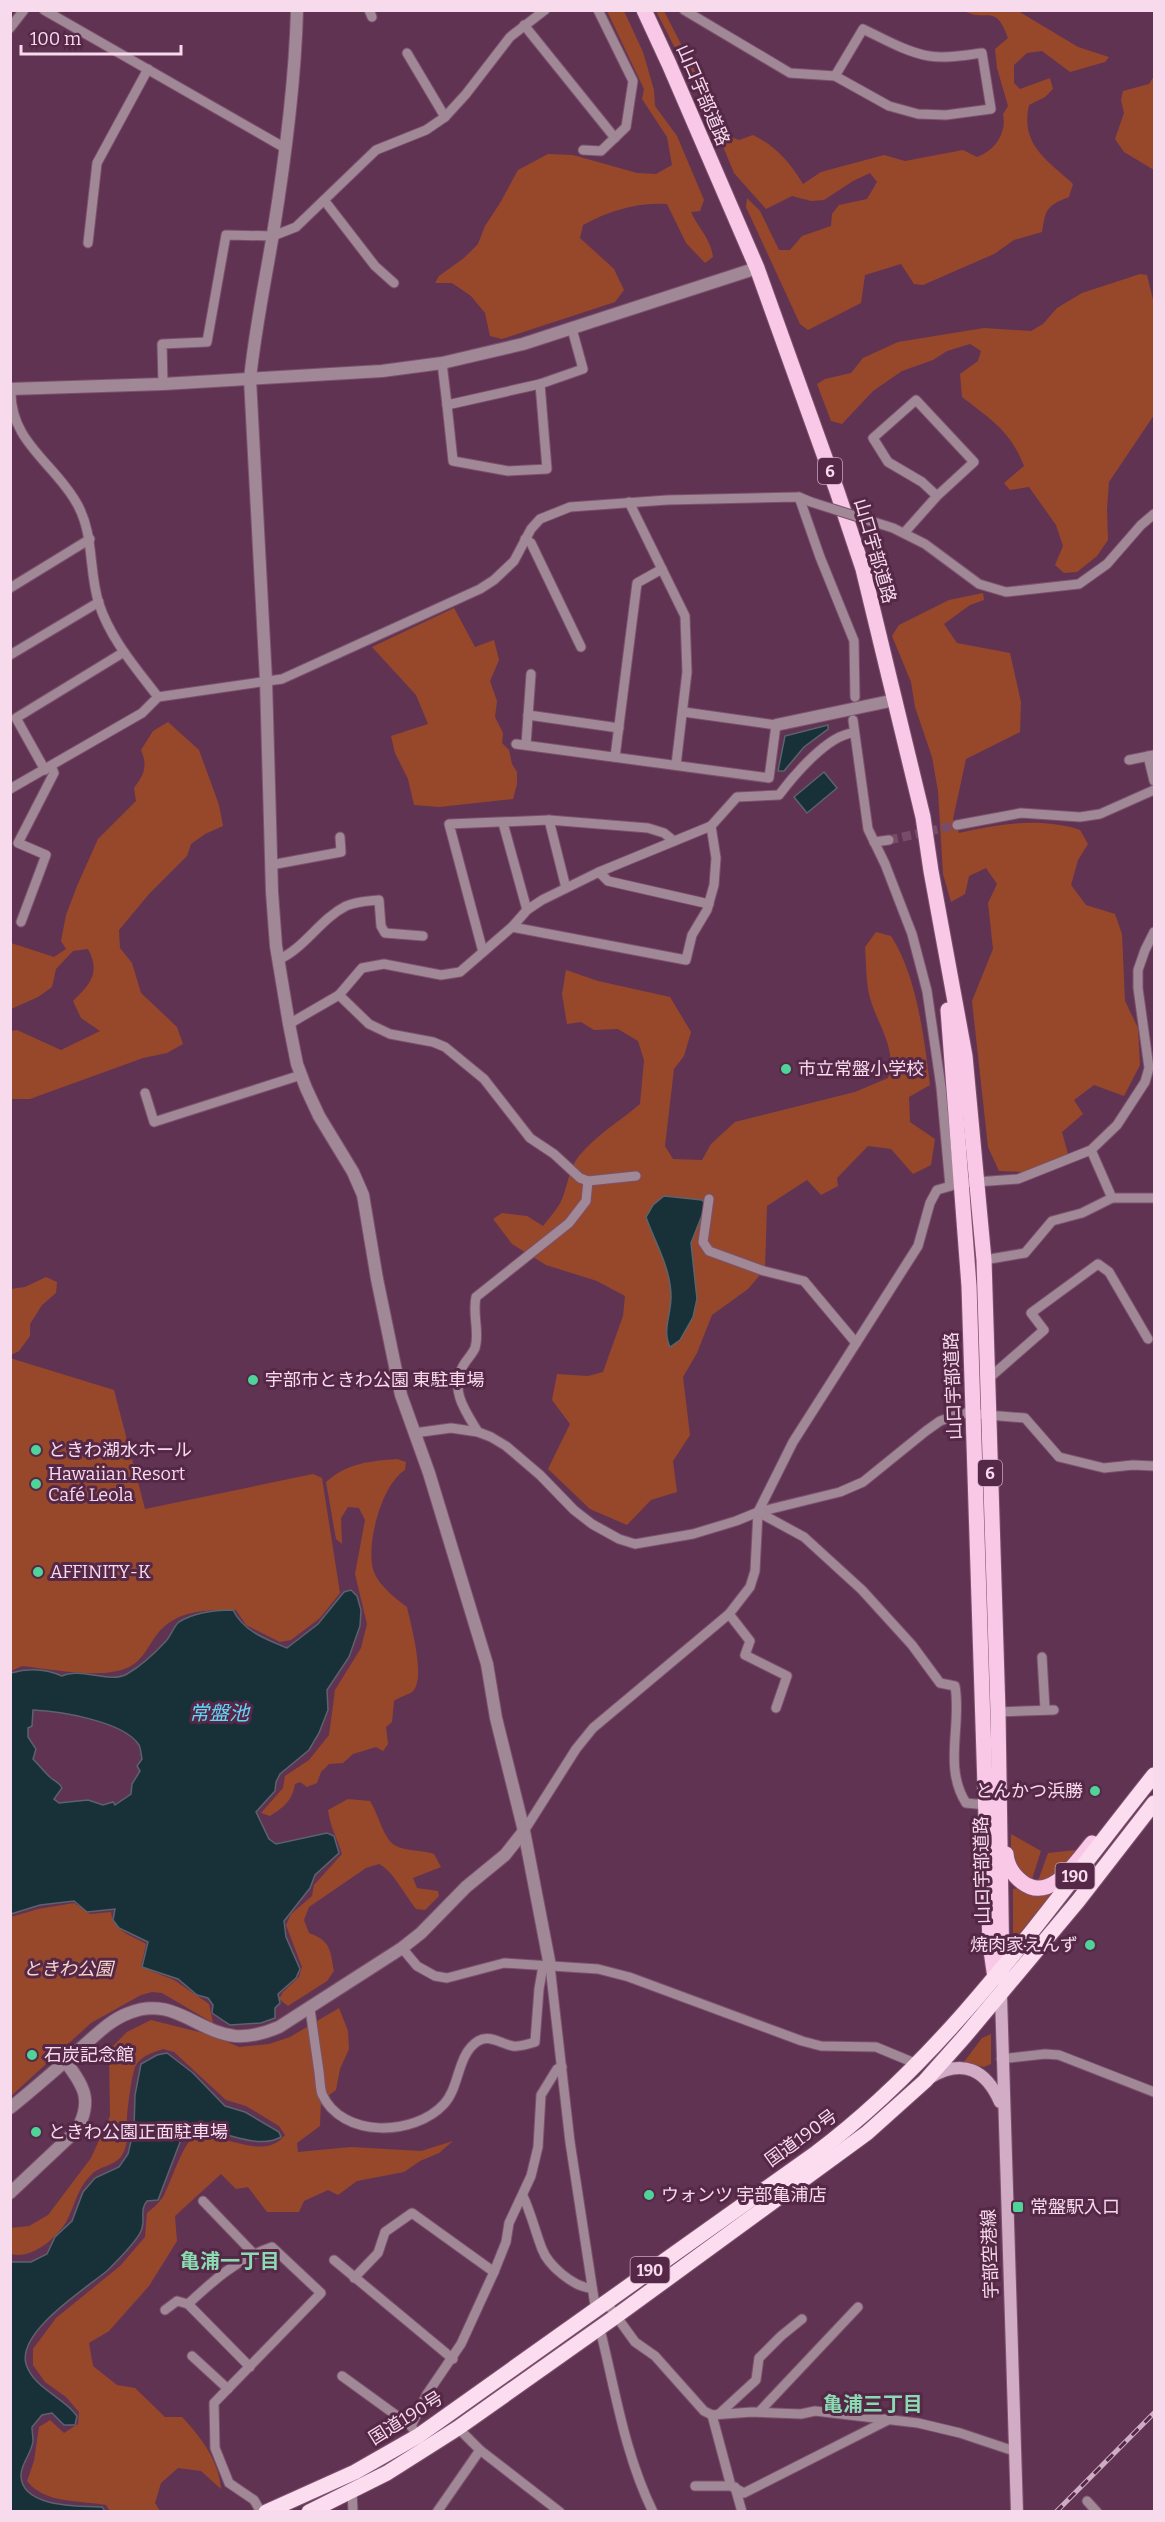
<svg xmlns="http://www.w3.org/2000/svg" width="1165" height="2522" viewBox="0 0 1165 2522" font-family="Bitter,'Noto Sans JP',serif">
	<rect width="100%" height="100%" fill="#613352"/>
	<g fill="#97482b">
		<path d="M607,11H624L643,52L654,90L655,106L677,136L704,200L700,211L691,212C698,228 711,239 713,257L705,263L686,243L667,204C636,202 609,211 583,225L580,238L614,269L624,290L615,302L502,339L490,336L485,313L471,296L452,283H435L439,276L464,258L478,244L485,226L500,203L518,170L548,154L573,155L637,173L656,174L672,165L667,137L642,99L644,89Z"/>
		<path d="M656,11H664L728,136L739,140L753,135C776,146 790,163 803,184L821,172L884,155L905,161L963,150L977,157C995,151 1007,133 1003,114L1008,106L997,68L995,49L1008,38C995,2 988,23 964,11H1018L1078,47L1109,57L1105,62L1070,72L1042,51L1027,53L1014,65V83L1020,89L1050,78L1053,89L1045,97L1029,105C1020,145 1047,160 1073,184L1069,197C1046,206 1046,209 1042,232L1014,240L994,254L923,285L914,284L901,264L865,275L861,303L808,330L800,324L746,207L747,198L760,211L779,250H790L802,236L831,226L832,214L839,205L867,199L877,182L870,173L853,181L824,200L811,201L792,196L766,209L734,173L712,120Z"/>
		<path d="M1154,76V170L1124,152L1115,139L1124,113L1121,100L1123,91L1149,84Z"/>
		<path d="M1140,274L1147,275L1154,304V415L1109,482L1107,509L1108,540L1097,556L1077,572L1064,573L1055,565L1063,546L1056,525L1029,487L1010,490L1004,483L1024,466C1010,430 991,420 962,397L960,374L978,361L981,351L970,344L947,351L933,360L902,371L873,391L842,424L831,421L817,384L825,379L851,373L863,358L898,342L984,328L1031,331L1043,324L1057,308L1082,293Z"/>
		<path d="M983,593L984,600L970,605L944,624L957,643L1010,653L1021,702L1020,732L966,759L953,819L959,833C999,824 1040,817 1080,830L1088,844L1078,860L1071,885L1086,905L1115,914L1122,934L1125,1001L1138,1028L1140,1065L1124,1096L1094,1085L1074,1100L1083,1114L1062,1132L1068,1154L1024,1172L999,1171L988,1147L972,1001L993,949L988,903L997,884L986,868L969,876L965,894L951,902L943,874L938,791L932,757L915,707L911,682L892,636L899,625L949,600Z"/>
		<path d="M454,608L475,647L494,640L499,660L490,681L497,701L495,717L503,733L502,743L509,750L512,764L517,772V784L513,799L439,807L414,805L408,779L395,753L391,736L428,724L416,695L372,647Z"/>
		<path d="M168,722L199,750L219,805L223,826L205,834L191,844L187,856L149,894L119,930L120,948L132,963L141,993L177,1027L183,1044L167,1053L143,1058L30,1099H12L11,1031L17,1030L61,1050L100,1031L81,1018L73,1001C90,984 101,973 88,949L73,951L56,969L52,987L38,997L11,1009V943L54,957L66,949L61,941L66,915L77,886L98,839L136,801L134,788C144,775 148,766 141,750L153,731Z"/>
		<path d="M876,932L891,936C917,976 924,1038 930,1085L909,1097L910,1122L935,1139L931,1165L913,1174L891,1149L868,1146L837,1178L838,1186L821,1195L807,1180L767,1206L765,1269L748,1289L712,1315L697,1353L683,1377L690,1435L673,1461L677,1492L651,1500L627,1525L590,1509L548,1469L570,1424L552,1400L557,1374L588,1376L603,1372L623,1316L625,1296L597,1281L546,1265L512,1244L493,1219L502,1213L527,1216L543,1226C549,1218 558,1209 562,1199C568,1185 569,1168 579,1156C597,1134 619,1122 640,1104L644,1060L638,1041L618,1029L594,1030L581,1022L567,1024L562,994L566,970L598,981L670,997L691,1032L684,1056L674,1069L665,1146L673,1159L702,1160L711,1144L735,1122L855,1092L888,1078C899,1047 873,1020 868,989C866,976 866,961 865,947Z"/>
		<path d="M46,1277L57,1282L56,1293L42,1305L30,1324V1336L19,1351L11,1355V1289L25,1287Z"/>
		<path d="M10,1358L114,1390L145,1509L313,1474L322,1478L340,1593L320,1618L291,1640L280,1642L246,1625L236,1610C213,1610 184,1609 165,1626C151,1637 146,1659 129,1667C103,1680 51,1669 22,1666L11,1671Z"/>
		<path d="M397,1459L406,1462L405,1470C382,1484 366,1543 373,1569C377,1584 395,1598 407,1607C411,1625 425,1675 414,1690C410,1695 400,1696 394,1701L392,1722L386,1727L388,1744L383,1751L376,1747L353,1754L343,1763L329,1764L321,1772L317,1783L307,1787L300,1782L295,1784C292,1801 284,1807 270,1816L261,1813L283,1788L285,1776L309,1760L329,1735L335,1690L361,1648L367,1624L355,1574L365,1520L359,1508L348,1507L341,1518L342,1544L336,1539L326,1482C347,1463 370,1461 397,1459Z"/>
		<path d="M348,1799L370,1801C379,1815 383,1839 396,1846C404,1851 423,1850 434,1854L441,1867L413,1878L417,1888L438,1891L439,1896L425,1910L416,1909C405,1895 393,1871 379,1864L366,1868L309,1907L304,1920L309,1933C331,1941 330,1950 334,1971L327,1981L288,2006L279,1999L283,1992L299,1977L302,1967L286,1925L291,1914L312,1896L314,1885L342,1854C337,1837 330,1827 328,1810Z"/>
		<path d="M1011,1834L1041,1851L1032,1879L1038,1881L1048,1853L1076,1850L1077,1852C1062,1869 1049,1888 1024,1879L1011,1854Z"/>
		<path d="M1019,1888L1052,1893L1015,1939H1013V1889Z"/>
		<path d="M74,1903L90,1914L111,1912C113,1931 131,1935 146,1944L141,1967L174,1980L209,2004L213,2023L162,1993L152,1992L141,1995L91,2023L11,2096V1917L38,1909Z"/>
		<path d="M339,2008L348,2031L349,2049L340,2069L336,2090L321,2101L320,2126L297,2143L298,2152L351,2147L421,2151L453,2141L439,2153L420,2161L404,2172L357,2181L338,2195L328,2190L304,2201L299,2212H267L248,2187L236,2189L221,2174L175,2216L177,2241L149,2286L109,2331L89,2343L93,2366L117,2385L135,2388L165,2417H182C201,2437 219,2461 221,2489L201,2471L178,2468L161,2483L155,2503L160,2511H110L106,2505C79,2500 45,2504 27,2481L34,2461L39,2427L50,2420L64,2433L78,2424L79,2412L66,2397L45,2382L33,2365V2349L56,2318L120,2266L145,2237L147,2213C153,2208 159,2203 163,2197C170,2185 183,2143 192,2140C222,2128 262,2164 285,2135L279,2126L246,2106L226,2100L174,2052L163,2049C154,2052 141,2056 136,2065C132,2071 127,2111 127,2119C127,2131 129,2144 122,2155C115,2166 100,2166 92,2174C77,2188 75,2206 66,2222C56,2239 30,2260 11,2254L10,2228L29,2226L48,2215L91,2158L110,2116L109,2050L127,2032L151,2020L211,2035L239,2047L269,2044L290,2037Z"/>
		<path d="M991,2034V2064L984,2067L964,2062L982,2038Z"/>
	</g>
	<g fill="#183037" stroke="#5b636d" stroke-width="1.5" fill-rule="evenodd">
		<path d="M828,725V729L804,747L784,771H778L785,736Z"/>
		<path d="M824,772L837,788L807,813L794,797Z"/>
		<path d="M664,1196L702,1200L706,1205L691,1243L697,1299L693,1317L680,1340L670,1347C662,1330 671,1315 671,1297C671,1268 655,1243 646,1217L653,1205Z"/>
		<path d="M351,1590L357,1596L361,1610L360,1626L349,1657L327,1690L328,1710L319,1733L309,1750L280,1774L276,1782L275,1791L256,1812L269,1839L276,1844L327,1833L334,1836L339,1853L315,1875L310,1888L284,1921L286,1937L300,1969L296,1978L278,1994L280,2003L275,2008V2018L261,2023L230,2025L212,2013L213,2005L208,1998L197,1995L178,1979L142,1967L148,1942L119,1928L113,1920L115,1909L87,1912L74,1901L40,1905L11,1914V1673C28,1668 44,1668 62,1676C81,1667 110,1684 127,1674C141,1666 155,1653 166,1641C171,1636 173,1627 179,1622C195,1612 215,1610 233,1610C244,1632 266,1639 287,1648L318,1624L344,1592ZM33,1710C58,1711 124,1721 139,1745C141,1749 141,1755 142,1759L137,1766L140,1771L132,1784L131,1794L115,1805L113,1802L103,1805L88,1800L59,1803L54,1799L62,1788C59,1782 56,1782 51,1778C46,1774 39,1765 33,1759L36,1749L28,1737V1728L32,1726Z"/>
		<path d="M167,2053L193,2073L225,2106L245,2112L279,2132L281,2137C250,2154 211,2117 182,2137L158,2200L147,2201C139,2210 146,2220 141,2231C137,2241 116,2262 108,2270C87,2288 17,2331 26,2364C34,2389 64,2397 77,2416L75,2425H64L52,2413L42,2415L32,2427C32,2431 33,2437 33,2441C32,2453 20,2465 21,2476C22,2508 80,2506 102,2507L105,2511H11V2262H31L47,2254L55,2237L72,2221L83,2192L95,2178L119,2167L128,2154L134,2129L135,2095L141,2064L157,2055Z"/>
	</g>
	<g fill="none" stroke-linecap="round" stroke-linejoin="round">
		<path stroke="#784c69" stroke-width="9" stroke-dasharray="9 4.5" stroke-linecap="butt" d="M889,840L957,825"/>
		<defs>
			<g id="minor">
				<path d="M44,10L285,148"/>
				<path d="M369,10L372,17"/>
				<path d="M684,10L790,73L835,76L889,106L918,114L946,115L991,109L982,53C965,55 947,59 929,56C906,52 884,39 863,29L835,76"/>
				<path d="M524,25L615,138"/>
				<path d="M10,28L24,10"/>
				<path d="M407,53L445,117"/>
				<path d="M583,150L601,151L626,127L633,81L598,10"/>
				<path d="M324,200L375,266L394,283"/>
				<path d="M88,243L97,163L148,69"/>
				<path d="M442,363L447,405L540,384L583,369L572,329"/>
				<path d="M163,384L162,344L207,342L226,235L273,236L296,227L376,150L426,130L445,117L466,94L510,37L545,10"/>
				<path d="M11,389C9,441 53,462 76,502C95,534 88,570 99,604C111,640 136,668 158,697"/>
				<path d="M447,405L453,461L508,471L547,469L540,384"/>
				<path d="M799,497L820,557L854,641L855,697"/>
				<path d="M629,502L685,616L687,672L676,765"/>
				<path d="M874,522L893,528L925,544L979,584L1006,592L1079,584L1107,564L1141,525L1154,514"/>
				<path d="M904,533L937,496L974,462L916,400L873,438L888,462L922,482L937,496"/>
				<path d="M525,539L531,543L581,647"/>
				<path d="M10,588L90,539"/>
				<path d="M10,655L99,602"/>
				<path d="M528,715L619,728"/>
				<path d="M853,720L868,829L885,864L912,934L927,991L941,1087L950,1186"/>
				<path d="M516,744L769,778L776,725L684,712"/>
				<path d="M526,745L531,674"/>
				<path d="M1148,756L1154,781"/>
				<path d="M615,757L637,583L662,569"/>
				<path d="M1129,760L1154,755"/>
				<path d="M45,770L16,718L124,652"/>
				<path d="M10,789L142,713L158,697L282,679L480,589L494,580L514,561L531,529L540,519L570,507L667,500L799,497L811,502"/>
				<path d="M549,820L566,888"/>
				<path d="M503,823L527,910"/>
				<path d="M957,825L1021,813L1080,817L1100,814L1154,790"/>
				<path d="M711,826L737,797L779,795C794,775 828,735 853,733"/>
				<path d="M874,842L889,840"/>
				<path d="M271,865L341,852L340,837"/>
				<path d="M599,872L608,881L709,904"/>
				<path d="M21,922L46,855L18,843L54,773L51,766"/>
				<path d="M483,952L449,824L549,820L648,828L664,833L674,841"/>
				<path d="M278,960C305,948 320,919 346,906C357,901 368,901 379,900L381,926L385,933L423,936"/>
				<path d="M339,995L369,1024L390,1034L433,1042L445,1047L484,1079L530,1138L554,1154L580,1178L588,1181L636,1176"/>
				<path d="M289,1024L339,995L362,968L384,964L441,975L460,972L512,927L527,910L542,900L599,872L711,826L716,858L714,885L707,910L692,935L686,960L512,927"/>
				<path d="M145,1093L154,1122L301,1075"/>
				<path d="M1091,1150L1112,1198H1154"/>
				<path d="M709,1199L703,1242L709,1251L764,1271L804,1281L856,1343"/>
				<path d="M984,1260L1025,1253L1052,1221L1082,1213L1112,1198"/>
				<path d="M988,1379L1044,1330L1031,1313L1098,1264L1109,1272L1148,1339"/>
				<path d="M478,1432C466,1412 450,1391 462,1368C465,1361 472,1355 475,1348C480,1332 472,1314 476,1297L569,1223L586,1201L588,1181"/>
				<path d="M414,1433L451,1428L478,1432L491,1437L506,1446L540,1475L574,1510L592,1524L619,1539L635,1544L693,1534L736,1521L758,1512L840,1492L863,1482L926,1431L940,1421L954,1416L963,1413L1025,1418L1059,1457L1104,1468L1133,1465L1154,1466"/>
				<path d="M758,1512L804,1537L862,1590L912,1645L940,1683L955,1686C962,1725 943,1767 966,1803L986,1805"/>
				<path d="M729,1614L750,1641L745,1655L787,1676L776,1708"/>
				<path d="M1042,1657L1045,1709"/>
				<path d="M998,1712L1054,1710"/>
				<path d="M524,1831L576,1749L593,1728L729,1614L750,1587L755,1571L758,1512L793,1442L918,1246L930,1203L937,1190L961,1183L1018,1179L1091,1150L1117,1125L1145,1082L1149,1068L1138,988V970L1145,950L1154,932"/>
				<path d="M402,1948L417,1966L435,1976L447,1978L504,1963L598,1969L629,1977L802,2041L821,2046L876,2047L917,2064"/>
				<path d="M550,1966L570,2142L596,2312"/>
				<path d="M310,2009C313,2030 316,2051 319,2072C320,2079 320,2088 322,2094C342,2139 415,2136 444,2104C460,2087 457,2054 478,2041C490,2034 501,2044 513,2046C520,2047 528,2044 535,2042L539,1989L543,1966"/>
				<path d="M1001,2059L1045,2054L1059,2055L1154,2092"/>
				<path d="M523,2196C531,2213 535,2231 542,2249C548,2265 573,2287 591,2288"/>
				<path d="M203,2201L253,2253"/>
				<path d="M334,2260L453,2359"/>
				<path d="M354,2278L378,2253L385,2232L412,2213L494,2272"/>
				<path d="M606,2302L635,2342L655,2356L704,2411L712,2415L752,2412L801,2414L815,2411L918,2423L960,2433L1014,2451"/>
				<path d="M165,2310L177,2301L188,2304"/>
				<path d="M599,2325C615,2388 624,2453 653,2512"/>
				<path d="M192,2356L228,2389"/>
				<path d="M250,2367L188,2304C214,2280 237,2259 272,2247L321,2293L214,2403L215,2448L229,2483L254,2500L261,2512"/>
				<path d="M342,2376L411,2426"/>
				<path d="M759,2412L858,2307"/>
				<path d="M719,2414L756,2380L759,2358L781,2336L802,2319"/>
				<path d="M712,2415L731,2486L744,2493L888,2420"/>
				<path d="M458,2428L480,2450L560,2512"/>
				<path d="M418,2436L411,2426L427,2394L461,2344L494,2272L506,2242L509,2223L531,2176L538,2147L541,2095L557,2069L562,2067"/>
				<path d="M695,2486H731"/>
				<path d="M735,2487L742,2512"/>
				<path d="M352,2491L353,2512"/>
				<path d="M1087,2501L1097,2512"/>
				<path d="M437,2512L480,2450"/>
			</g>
			<g id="tertiary">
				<path d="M297,10C295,85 285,160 273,234C265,282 255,330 250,379L266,680L272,892L276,946L289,1024L297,1064L306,1088L319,1116L353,1172L363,1195L377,1279L401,1395L429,1473L487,1664L496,1718L524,1831L550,1966"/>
				<path d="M10,389L163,384L382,371L442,363L523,344L757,268"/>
				<path d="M776,725L895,700"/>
				<path d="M10,2108C34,2089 57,2068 81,2048C96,2035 110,2020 129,2013C172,1995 197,2032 235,2036C250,2037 265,2033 279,2027L402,1948L421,1933L466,1887L505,1855L524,1831"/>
				<path d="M10,2193L77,2130C93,2100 84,2086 65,2061"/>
			</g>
			<g id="secondary">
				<path d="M1001,1996L1017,2512"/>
				<path d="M931,2077C963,2058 986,2070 1000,2102"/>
			</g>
			<g id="primary">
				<path d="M644,10L669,64L757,268L837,491L863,569L923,817L931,871L965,1056L984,1260L998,1712L1002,1975"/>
				<path d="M948,1010L969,1286L990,1944L995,1978"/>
				<path d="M1006,1854C1007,1865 1013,1875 1022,1882C1050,1904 1076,1862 1092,1843"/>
			</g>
			<g id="trunk">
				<path d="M266,2512L355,2472L418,2436L816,2153C952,2051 1049,1906 1154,1775"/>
				<path d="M309,2512L387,2473L458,2428L615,2317L867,2133L925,2081L965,2036L1078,1901L1154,1803"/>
			</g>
		</defs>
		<use href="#minor" stroke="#7c516e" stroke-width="11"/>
		<use href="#tertiary" stroke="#7c516e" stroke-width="14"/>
		<use href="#secondary" stroke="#7c516e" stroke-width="14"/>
		<use href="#primary" stroke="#7c516e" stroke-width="17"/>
		<use href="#trunk" stroke="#7c516e" stroke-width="17"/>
		<use href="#minor" stroke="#a08896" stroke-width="9"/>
		<use href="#tertiary" stroke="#a08896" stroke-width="12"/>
		<use href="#secondary" stroke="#d2acc4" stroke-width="12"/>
		<use href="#primary" stroke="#f9c8e7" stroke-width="15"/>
		<use href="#trunk" stroke="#fcddf0" stroke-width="15"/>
		<defs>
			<path id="rail" d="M1056,2512L1154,2413"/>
		</defs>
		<use href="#rail" stroke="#ceadc2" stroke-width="5"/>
		<use href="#rail" stroke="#552847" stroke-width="3" stroke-dasharray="9" stroke-linecap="butt"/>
		<defs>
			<path id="minor-bridge" d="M811,502L874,522"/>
		</defs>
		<use href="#minor-bridge" stroke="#7c516e" stroke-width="11" stroke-linecap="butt"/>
		<use href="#minor-bridge" stroke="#a08896" stroke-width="9"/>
	</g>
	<g fill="#50d398" stroke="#552847" stroke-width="2">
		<circle cx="786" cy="1069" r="6"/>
		<circle cx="253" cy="1380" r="6"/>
		<circle cx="36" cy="1450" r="6"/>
		<circle cx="36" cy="1484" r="6"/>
		<circle cx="38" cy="1572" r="6"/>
		<circle cx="1095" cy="1791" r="6"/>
		<circle cx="1090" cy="1945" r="6"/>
		<circle cx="32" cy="2055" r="6"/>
		<circle cx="36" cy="2132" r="6"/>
		<circle cx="649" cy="2195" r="6"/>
		<rect x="1012" y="2201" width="12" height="12" rx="3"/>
	</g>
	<g text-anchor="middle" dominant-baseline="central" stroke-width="6" stroke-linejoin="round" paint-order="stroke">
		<g fill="#552847" stroke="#c6a5ba" stroke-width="1.5">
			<rect x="818" y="458" width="24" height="26" rx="4.5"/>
			<rect x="978" y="1460" width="24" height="26" rx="4.5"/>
			<rect x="1055.5" y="1863" width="39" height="26" rx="4.5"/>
			<rect x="630.5" y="2257" width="39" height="26" rx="4.5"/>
		</g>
		<g font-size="16" font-weight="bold" fill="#f7daec">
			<text x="830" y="471">6</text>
			<text x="990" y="1473">6</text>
			<text x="1075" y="1876">190</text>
			<text x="650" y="2270">190</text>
		</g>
		<g font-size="18" fill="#f7daec" stroke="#552847">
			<text transform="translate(703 95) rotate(67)">山口宇部道路</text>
			<text transform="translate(875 551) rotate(74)">山口宇部道路</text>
			<text transform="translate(953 1386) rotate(-92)">山口宇部道路</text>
			<text transform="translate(982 1870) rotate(-91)">山口宇部道路</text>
			<text transform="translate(801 2138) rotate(-36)">国道190号</text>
			<text transform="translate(990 2254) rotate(-92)">宇部空港線</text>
			<text transform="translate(406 2418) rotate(-32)">国道190号</text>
		</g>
		<g font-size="18" fill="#f7daec" stroke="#552847" text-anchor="start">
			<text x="798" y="1069">市立常盤小学校</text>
			<text x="265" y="1380">宇部市ときわ公園 東駐車場</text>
			<text x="48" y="1450">ときわ湖水ホール</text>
			<text x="48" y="1474">Hawaiian Resort<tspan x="48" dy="21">Café Leola</tspan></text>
			<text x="50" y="1572">AFFINITY-K</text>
			<text x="1083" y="1791" text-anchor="end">とんかつ浜勝</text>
			<text x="1078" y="1945" text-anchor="end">焼肉家えんず</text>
			<text x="44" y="2055">石炭記念館</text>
			<text x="48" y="2132">ときわ公園正面駐車場</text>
			<text x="661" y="2195">ウォンツ 宇部亀浦店</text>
			<text x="1030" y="2207">常盤駅入口</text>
		</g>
		<g font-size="18" font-style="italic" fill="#f6d6cb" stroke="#552847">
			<text x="68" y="1969">ときわ公園</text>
		</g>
		<g font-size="20" font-style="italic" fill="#62d7fa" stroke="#552847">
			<text x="219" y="1713">常盤池</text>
		</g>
		<g font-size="20" font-weight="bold" fill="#8adbb1" stroke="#552847">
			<text x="230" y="2261">亀浦一丁目</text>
			<text x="873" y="2404">亀浦三丁目</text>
		</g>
	</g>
	<rect width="1165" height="2522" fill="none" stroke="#f7daec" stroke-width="24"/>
	<path d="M21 45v9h160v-9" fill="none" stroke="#f7daec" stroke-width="3"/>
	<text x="30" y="45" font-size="18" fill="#f7daec" stroke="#552847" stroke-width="4.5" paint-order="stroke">100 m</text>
</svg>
